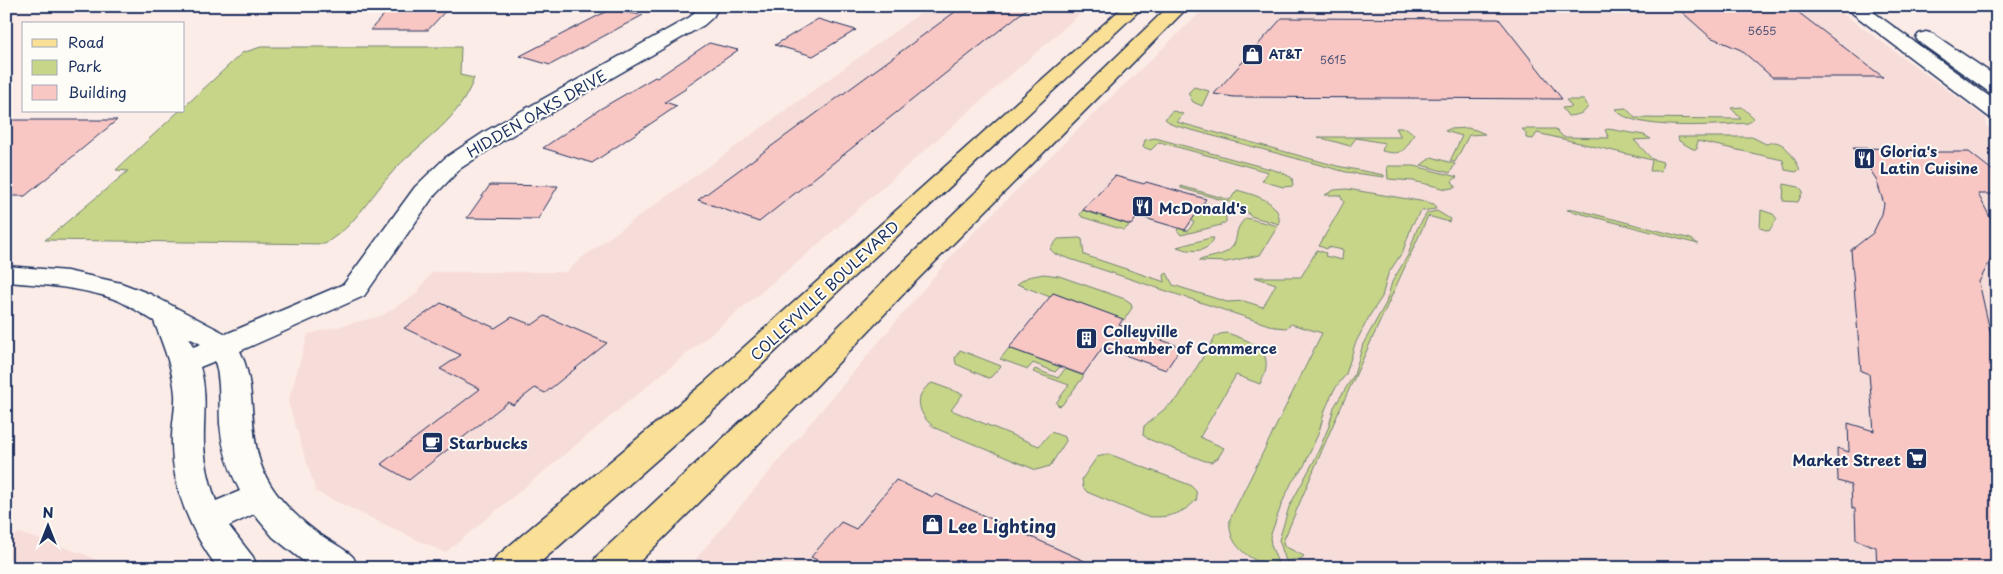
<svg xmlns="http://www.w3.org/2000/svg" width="2003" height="574" viewBox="0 0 2003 574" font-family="'Playpen Sans',sans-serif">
	<rect width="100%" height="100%" fill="#fcece8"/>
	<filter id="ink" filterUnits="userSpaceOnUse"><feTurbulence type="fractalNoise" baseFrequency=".02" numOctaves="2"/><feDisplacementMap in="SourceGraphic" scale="10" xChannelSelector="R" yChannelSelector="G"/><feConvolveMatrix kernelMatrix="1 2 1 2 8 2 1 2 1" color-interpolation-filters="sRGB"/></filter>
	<g filter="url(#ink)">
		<g fill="#f7ddda">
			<path d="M930,6H1089L799,261L445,553L316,492L288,402L308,334L381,316L416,294L432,272H566L584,256Z"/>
			<path d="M1207,6H1833L1986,118V126L1997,133V568H688L958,248L1085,122Z"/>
			<path d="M19,533L82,553L113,568H6V541Z"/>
		</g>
		<g fill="#c7d588" stroke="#718273">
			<path d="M261,47H461L460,75L474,78C460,119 425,139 396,168C379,186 366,207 349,225C342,232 333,238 325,244L45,240L128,171L116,170L179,111H184V107L242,53Z"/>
			<path d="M1194,87L1209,91L1202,106L1193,102L1188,93Z"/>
			<path d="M1566,100H1584L1588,106C1585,114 1577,115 1568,116L1562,108L1572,107Z"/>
			<path d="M1742,107L1754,118L1748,123C1720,125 1632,132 1615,109L1626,108L1635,118L1741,119L1731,108Z"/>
			<path d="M1174,111L1183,114L1177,122L1337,166L1384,175V177L1346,172L1173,125L1165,119L1171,112Z"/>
			<path d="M1396,128H1406L1414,134C1405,151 1402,156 1382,151L1385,143L1356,138L1350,146L1318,137H1401Z"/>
			<path d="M1468,128L1476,130L1485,134L1469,135L1455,162L1450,161L1462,136L1445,131L1449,129Z"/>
			<path d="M1522,129H1556L1563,137L1609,138L1605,130L1608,129L1644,135L1651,139L1634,140L1652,159L1663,162L1661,171H1650L1652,160L1537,133L1533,139L1526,138V133Z"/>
			<path d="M1678,137H1752L1766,144C1768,144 1771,142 1774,142C1786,142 1795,160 1800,169L1796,172L1785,170L1783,160L1697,141V149H1693L1679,141Z"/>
			<path d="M1155,138L1281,172L1292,178L1293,186L1283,187L1262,181L1268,172L1159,142L1151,150L1143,147L1145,140Z"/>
			<path d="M1432,157L1455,164L1450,173L1421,165Z"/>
			<path d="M1387,166H1415L1457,177L1452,181L1456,187L1447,189L1413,181L1388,179Z"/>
			<path d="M1784,184L1799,187L1803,191L1798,202L1783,201Z"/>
			<path d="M1181,186L1230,200L1237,190C1254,195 1282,201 1279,224L1250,216L1245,208L1239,205L1181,188Z"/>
			<path d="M1347,189L1426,202L1434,204L1436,209L1421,211L1412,225L1403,251L1388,274L1382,297L1370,315L1355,344L1346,374L1334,390L1325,410L1319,432L1304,466L1292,482L1282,503L1270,537L1271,545L1278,563L1269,567C1248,558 1227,545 1230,519L1322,333L1291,324L1286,328L1275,327L1055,254L1050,249L1058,239L1079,238L1082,239L1084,255L1165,282L1164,275L1167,273L1173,285L1227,302L1244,301L1263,307L1276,284L1254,277H1301L1317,250L1326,253L1325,256L1342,260L1343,250L1328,247L1327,249L1319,246L1344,202L1340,195H1325L1334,190Z"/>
			<path d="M1203,203C1214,206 1227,208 1226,222L1221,225L1181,235L1177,230L1178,228L1188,231L1194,222L1190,220Z"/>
			<path d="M1574,209L1691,239L1698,244L1567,210Z"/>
			<path d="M1083,210L1130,225L1124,230L1082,217L1080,214Z"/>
			<path d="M1761,210L1773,214L1777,219L1769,231L1760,228Z"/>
			<path d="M1437,211L1450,219L1449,222L1428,216L1332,427L1283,542L1284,546L1304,556L1301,559L1286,561L1279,540L1289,507L1315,459L1329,426L1334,407L1354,375L1363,344L1386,303L1392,282L1408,255L1417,229L1427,213Z"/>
			<path d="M1246,218L1278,226L1260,255L1226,262L1198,261C1207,256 1224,258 1233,246C1239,237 1233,230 1246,218Z"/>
			<path d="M1210,238H1214C1208,254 1190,252 1177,247Z"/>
			<path d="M1044,274L1059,276L1125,299L1131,303L1132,308L1124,320L1053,293L1050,297L1017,284L1028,277Z"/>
			<path d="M1227,333C1254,342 1278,351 1260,384L1236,375L1200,437L1224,448L1218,458L1211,462L1205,461L1148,439L1143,435L1144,426L1178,398L1215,337L1220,334Z"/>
			<path d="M1009,348L1060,367L1055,372L1033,363L1028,369L1000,359Z"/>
			<path d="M960,350L1001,366L991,377L988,378L956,364L955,358Z"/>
			<path d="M1035,369L1058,378L1065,369L1084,376L1062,405L1059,406L1056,403L1069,385L1033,372Z"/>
			<path d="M932,383L963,394L951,410L1039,446L1051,432L1065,437L1066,441L1050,466L1036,470L935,428C919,416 911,395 932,383Z"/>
			<path d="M1109,454L1190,485L1196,491L1197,499C1183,515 1165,519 1144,516L1087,492L1083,487L1082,479L1097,457Z"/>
		</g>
		<g fill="#f8c7c4" stroke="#1b2f5e">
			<path d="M392,6H450L428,30H370Z"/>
			<path d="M963,6H1030L759,222L698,200Z"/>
			<path d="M1675,6H1790L1883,77H1772L1741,50L1710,37Z"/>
			<path d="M609,10L643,15L550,65L520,56Z"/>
			<path d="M1282,18L1499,19L1562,99L1234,97L1214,94Z"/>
			<path d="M818,19L856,30L813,56L775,45Z"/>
			<path d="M709,43L738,50L685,87L687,88L665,102L677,106L592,163L543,148L600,109L655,77L657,78Z"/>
			<path d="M6,120H117L25,196H6Z"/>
			<path d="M1853,148L1920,149L1923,152H1969L1997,174V194H1978L1993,223V255L1979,282L1997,362V568H1877L1876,547L1856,540L1855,509L1852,508L1851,485L1838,481L1837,448L1849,452L1848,423L1874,431L1869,374L1861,371L1851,250L1873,233L1882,214L1884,204L1876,179L1864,160Z"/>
			<path d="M1115,176L1144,184L1146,182L1206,199L1185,230L1138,216L1131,225L1083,210Z"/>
			<path d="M490,185L558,186L538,219L467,218Z"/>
			<path d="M1053,293L1123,319L1119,325L1181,347L1166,370L1103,347L1083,375L1009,348Z"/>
			<path d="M441,303L495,328L512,317L532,325L545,316L607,343L545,393L535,388L513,405L508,402L409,480L381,464L480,389L440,369L461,355L404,328Z"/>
			<path d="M896,480L933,497L936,494L1100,568H833L811,557L841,522L856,529Z"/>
		</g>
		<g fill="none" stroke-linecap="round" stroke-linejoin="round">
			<defs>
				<g id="minor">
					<path d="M700,6H719L713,17L704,25L502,141L461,168L433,197L364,296L240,351C260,392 244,442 270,484C281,502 298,518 315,531C325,539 346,549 353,557C355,560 356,565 358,568H312L273,537L254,514L229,526L253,557L258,568H218C191,533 172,488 172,444C171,427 176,411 175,394C173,369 163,345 154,321C142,314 130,306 117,300C82,287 43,285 6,282V266L67,271L121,283L150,294L226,334L344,284L415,187L445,158L486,131L690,17ZM189,338L201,344L193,347ZM215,361C221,382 219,403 220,424C222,448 229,470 240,491L216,501C210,484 205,464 204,445C203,417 208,395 200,367Z"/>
					<path d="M1843,6H1865L1997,102V119L1989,117Z"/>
					<path d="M1926,32L1933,34L1997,77V93L1989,92L1919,42L1916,38L1919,34Z"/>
				</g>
				<g id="major">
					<path d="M1124,6H1144L835,294L726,399L534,568H491L496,557L704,383Z"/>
					<path d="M1169,6H1189L911,286L805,398L633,568H591L596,557L783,382L891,274Z"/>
				</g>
			</defs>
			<use href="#minor" stroke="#1b2f5e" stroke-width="3"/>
			<use href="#major" stroke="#1b2f5e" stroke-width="3"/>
			<use href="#minor" fill="#fdfcf7" fill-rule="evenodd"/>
			<use href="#major" fill="#fadf96" fill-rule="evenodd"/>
		</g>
	</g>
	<defs>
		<symbol id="shop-square" viewBox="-11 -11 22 22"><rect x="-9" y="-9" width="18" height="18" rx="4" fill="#1b2f5e" stroke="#fdfcf7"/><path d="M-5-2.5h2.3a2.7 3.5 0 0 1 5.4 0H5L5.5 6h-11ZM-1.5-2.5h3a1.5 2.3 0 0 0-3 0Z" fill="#fff"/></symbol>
		<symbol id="restaurant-square" viewBox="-11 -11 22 22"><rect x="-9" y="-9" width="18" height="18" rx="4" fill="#1b2f5e" stroke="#fdfcf7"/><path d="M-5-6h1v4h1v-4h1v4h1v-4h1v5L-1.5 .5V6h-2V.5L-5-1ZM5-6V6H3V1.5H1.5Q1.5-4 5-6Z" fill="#fff"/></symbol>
		<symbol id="building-square" viewBox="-11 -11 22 22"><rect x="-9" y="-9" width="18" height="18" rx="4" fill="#1b2f5e" stroke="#fdfcf7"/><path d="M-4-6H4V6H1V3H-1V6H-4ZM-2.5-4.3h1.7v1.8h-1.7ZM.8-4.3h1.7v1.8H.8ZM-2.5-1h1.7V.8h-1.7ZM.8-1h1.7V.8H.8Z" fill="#fff"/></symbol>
		<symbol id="cafe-square" viewBox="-11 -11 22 22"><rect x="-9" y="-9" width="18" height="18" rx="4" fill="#1b2f5e" stroke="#fdfcf7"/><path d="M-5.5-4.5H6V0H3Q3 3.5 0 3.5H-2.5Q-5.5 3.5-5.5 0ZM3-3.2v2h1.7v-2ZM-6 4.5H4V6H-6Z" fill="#fff"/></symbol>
		<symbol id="supermarket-square" viewBox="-11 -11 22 22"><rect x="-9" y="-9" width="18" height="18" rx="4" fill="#1b2f5e" stroke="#fdfcf7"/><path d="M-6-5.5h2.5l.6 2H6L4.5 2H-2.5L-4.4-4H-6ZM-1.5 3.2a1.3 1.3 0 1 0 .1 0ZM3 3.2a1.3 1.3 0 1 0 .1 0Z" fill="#fff"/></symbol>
	</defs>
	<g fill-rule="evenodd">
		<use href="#shop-square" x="1240" y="42" width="25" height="25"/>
		<use href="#restaurant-square" x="1852" y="146" width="25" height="25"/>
		<use href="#restaurant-square" x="1130" y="194" width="25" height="25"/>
		<use href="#building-square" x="1074" y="326" width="25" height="25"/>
		<use href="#cafe-square" x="420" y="430" width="25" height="25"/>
		<use href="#supermarket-square" x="1904" y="446" width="25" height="25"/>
		<use href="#shop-square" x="920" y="512" width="25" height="25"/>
	</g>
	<g text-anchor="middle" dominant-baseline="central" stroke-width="4" stroke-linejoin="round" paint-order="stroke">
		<g font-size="11" fill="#525578">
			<text x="1762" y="30">5655</text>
			<text x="1333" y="59">5615</text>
		</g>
		<g font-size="12" font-weight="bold" fill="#1b2f5e" stroke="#fdfcf7" text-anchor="start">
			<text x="1269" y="54">AT&amp;T</text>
		</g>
		<g font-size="15" fill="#1b2f5e" stroke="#fdfcf7">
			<text transform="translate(536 113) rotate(-30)">HIDDEN OAKS DRIVE</text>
			<text transform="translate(824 290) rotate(-43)">COLLEYVILLE BOULEVARD</text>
		</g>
		<g font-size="15" font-weight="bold" fill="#1b2f5e" stroke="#fdfcf7" text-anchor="start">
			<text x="1880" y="150">Gloria's<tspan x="1880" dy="17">Latin Cuisine</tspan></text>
			<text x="1159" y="207">McDonald's</text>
			<text x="1103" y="330">Colleyville<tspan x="1103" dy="17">Chamber of Commerce</tspan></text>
			<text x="449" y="442">Starbucks</text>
			<text x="1901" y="459" text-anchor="end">Market Street</text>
		</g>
		<g font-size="18" font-weight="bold" fill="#1b2f5e" stroke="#fdfcf7" text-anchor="start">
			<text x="948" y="525">Lee Lighting</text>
		</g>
	</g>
	<rect width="2003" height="574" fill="none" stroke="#fdfcf7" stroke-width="25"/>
	<rect x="12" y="12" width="1978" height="549" fill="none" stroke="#1b2f5e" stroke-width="2" filter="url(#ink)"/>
	<rect x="22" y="22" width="162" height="90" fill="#fdfcf7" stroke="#a3aaba"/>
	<rect x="32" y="39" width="25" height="8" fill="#fadf96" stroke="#a3aaba"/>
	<text x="68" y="48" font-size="15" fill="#1b2f5e">Road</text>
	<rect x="32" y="60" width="25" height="15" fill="#c7d588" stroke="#a3aaba"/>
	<text x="68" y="72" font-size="15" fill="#1b2f5e">Park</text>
	<rect x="32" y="85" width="25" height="15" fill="#f8c7c4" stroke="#a3aaba"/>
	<text x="68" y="98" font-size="15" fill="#1b2f5e">Building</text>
	<g transform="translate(48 526)" stroke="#fdfcf7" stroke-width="4" paint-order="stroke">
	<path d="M0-4L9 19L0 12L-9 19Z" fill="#1b2f5e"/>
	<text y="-8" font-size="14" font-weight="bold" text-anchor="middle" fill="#1b2f5e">N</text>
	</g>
</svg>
